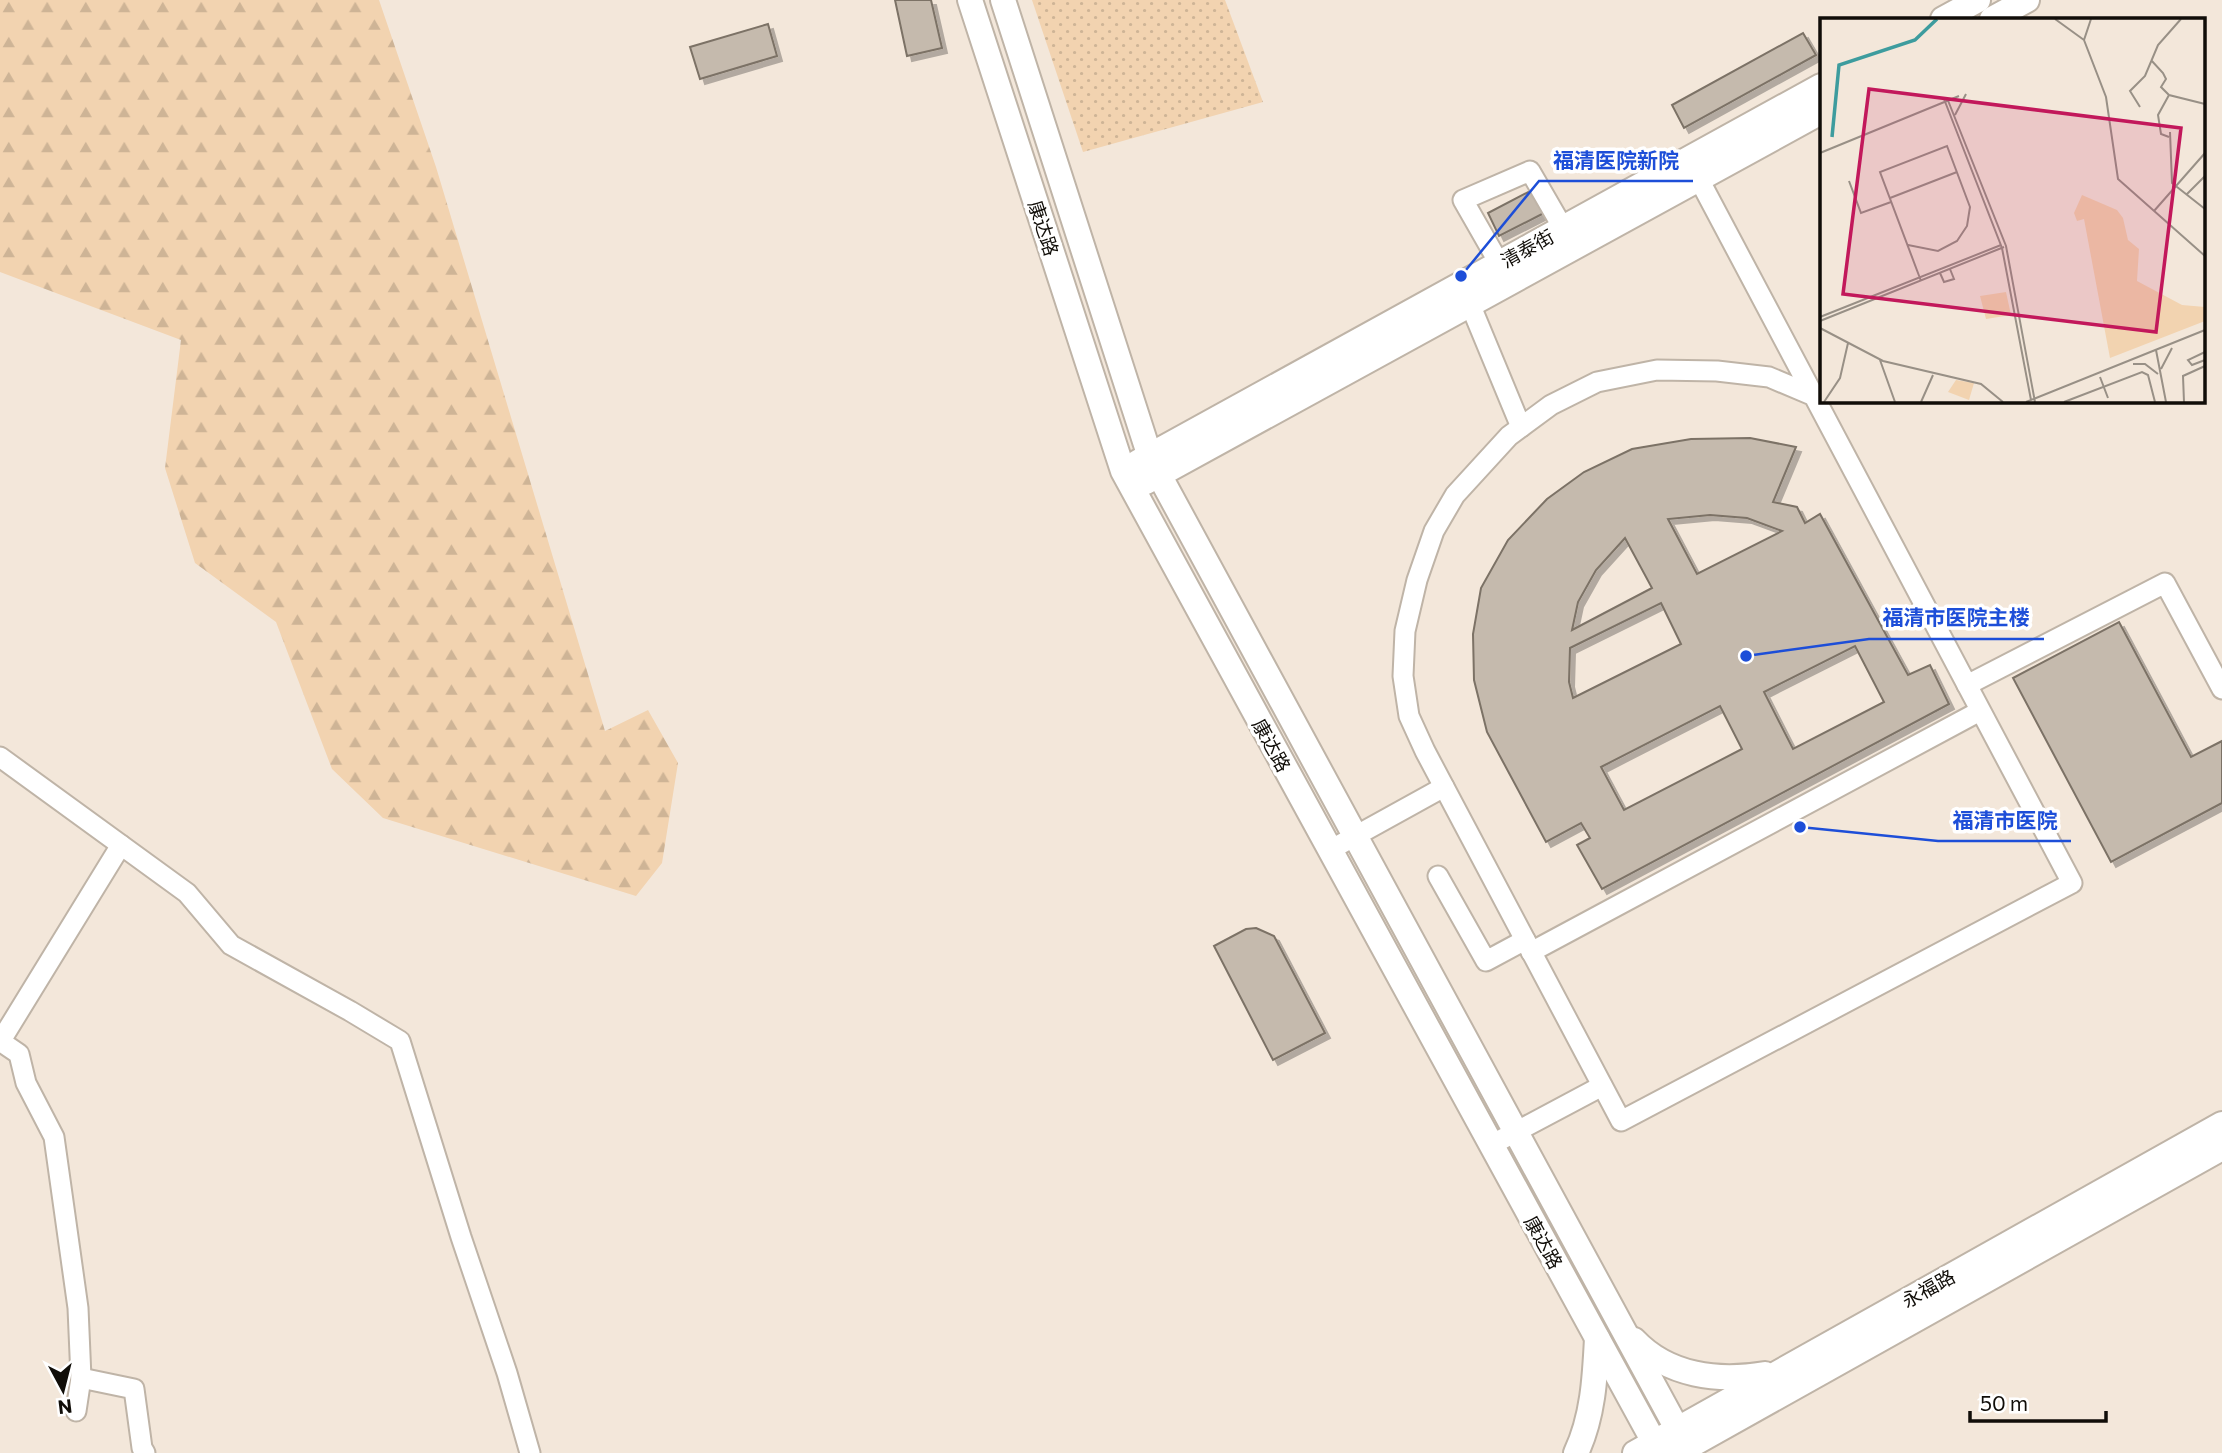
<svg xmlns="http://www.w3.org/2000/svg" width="2222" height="1453" viewBox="0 0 2222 1453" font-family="Commissioner,'Noto Sans SC',sans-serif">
	<defs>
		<pattern id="grass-dots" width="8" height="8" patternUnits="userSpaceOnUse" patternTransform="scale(1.75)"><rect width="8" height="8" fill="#f2d3b0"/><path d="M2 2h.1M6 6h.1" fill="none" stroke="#ceb496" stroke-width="1.8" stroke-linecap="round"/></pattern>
		<pattern id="forest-firs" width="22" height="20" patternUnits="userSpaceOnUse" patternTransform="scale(1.75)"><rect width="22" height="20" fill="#f2d3b0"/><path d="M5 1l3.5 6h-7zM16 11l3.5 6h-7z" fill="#ceb496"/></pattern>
		<filter id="shadow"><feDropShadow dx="5" dy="5" stdDeviation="0" flood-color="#0004"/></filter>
	</defs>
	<rect width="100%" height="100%" fill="#f3e7da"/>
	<path fill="url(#grass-dots)" d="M1032,0H1225L1263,102L1083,152Z"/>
	<path fill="url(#forest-firs)" d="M0,0H379L436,167L605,731L648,710L678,763L662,863L636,896L383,818L332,769L276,622L195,563L165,468L181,340L0,272Z"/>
	<g fill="#c5baad" stroke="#7c7266" stroke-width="2" fill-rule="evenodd" filter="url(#shadow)">
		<path d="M895,0H931L942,48L907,56Z"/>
		<path d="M768,24L777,56L700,79L690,47Z"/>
		<path d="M1803,33L1816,55L1684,128L1672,105Z"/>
		<path d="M1534,189L1546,212L1499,236L1488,213Z"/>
		<path d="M1750,438L1796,447L1773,502L1797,507L1805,523L1820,514L1908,675L1930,665L1949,704L1602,889L1577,845L1590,838L1581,823L1546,842L1487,732L1474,680L1473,634L1481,588L1508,540L1547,499L1584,472L1632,449L1691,439ZM1710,515L1747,518L1782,531L1697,574L1668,519ZM1625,538L1652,588L1572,630L1578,602L1596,570ZM1661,603L1681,644L1573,698L1569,682L1570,648ZM1855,646L1884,702L1793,749L1764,692ZM1720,706L1742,749L1624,810L1601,767Z"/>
		<path d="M2119,622L2191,757L2222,741V803L2111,862L2013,678Z"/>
		<path d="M1256,928L1274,936L1325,1033L1273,1060L1214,946L1246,929Z"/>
	</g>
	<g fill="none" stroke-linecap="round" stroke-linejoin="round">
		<defs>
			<g id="minor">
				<path d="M1693,168L2072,883L1621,1121L1425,751L1409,716L1403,676L1405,631L1417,580L1434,531L1455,495L1509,436L1551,405L1597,382L1657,370L1717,371L1769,377L1814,396"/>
				<path d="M1499,263L1463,200L1530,171L1563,228"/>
				<path d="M1470,304L1521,427"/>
				<path d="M1967,685L2165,583L2222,689"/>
				<path d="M0,757L187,893L231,945L350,1011L400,1041L461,1237L507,1373L530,1453"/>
				<path d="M1330,850L1444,787"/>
				<path d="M1438,876L1486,961L1525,940"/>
				<path d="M1531,952L1980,711"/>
				<path d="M0,1041L19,1054L26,1083L54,1137L78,1308L81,1378L76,1411"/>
				<path d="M0,1042L121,845"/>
				<path d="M1491,1145L1602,1086"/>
				<path d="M81,1378L134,1389L142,1448L145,1453"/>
			</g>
			<g id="tertiary">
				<path d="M970,0L1123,471L1660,1453"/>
				<path d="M1003,0L1151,460L1687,1447"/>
				<path d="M1943,19L1978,0"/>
				<path d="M1992,19L2027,0"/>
				<path d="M1138,462L1821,86"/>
				<path d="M1146,482L1821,112"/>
				<path d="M1634,1340C1668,1376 1718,1382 1765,1374"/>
				<path d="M1576,1453C1593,1417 1595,1378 1597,1338"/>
				<path d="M1635,1453L2222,1124"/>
				<path d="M1677,1453L2222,1148"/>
			</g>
		</defs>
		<use href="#minor" stroke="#bfb4a7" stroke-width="23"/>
		<use href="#tertiary" stroke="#bfb4a7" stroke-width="28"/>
		<use href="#minor" stroke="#fff" stroke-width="19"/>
		<use href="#tertiary" stroke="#fff" stroke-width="24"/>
	</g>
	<g text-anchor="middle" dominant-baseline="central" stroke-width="7" stroke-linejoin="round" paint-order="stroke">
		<g font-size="19" fill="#100d08" stroke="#fff">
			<text transform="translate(1044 228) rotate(72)">康达路</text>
			<text transform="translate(1527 248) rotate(-29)">清泰街</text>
			<text transform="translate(1272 745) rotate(61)">康达路</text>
			<text transform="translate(1544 1242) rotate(61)">康达路</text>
			<text transform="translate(1928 1288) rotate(-29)">永福路</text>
		</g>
	</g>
	<g transform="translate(1820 18)">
		<rect width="385" height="385" fill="#f3e7da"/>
		<path d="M186,274L191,297L166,301L160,278ZM136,362L154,365L149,382L128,374Z" fill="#f2d3b0"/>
		<path d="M262,177L297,192L303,200L308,222L319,231L317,263L362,287L385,289V303L290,340L264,201L257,203L254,195Z" fill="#f2d3b0"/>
		<path fill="none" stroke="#3d9c9e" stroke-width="3.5" d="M12,119L19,47L95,22L117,1"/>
		<path fill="none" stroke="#989086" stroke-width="2" d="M235,1L264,22M271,1L264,22L286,79L298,161L385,238M331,42L343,55L346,61L341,69L349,77L385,86M349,77L338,97L341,116L349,119M127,80L186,228L215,384M124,81L182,230L211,382M320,89L310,73L325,58L338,27L361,1M135,97L146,76M350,114L352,165L385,191M0,135L139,78M29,163L41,195L71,184M366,177L385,158M70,180L137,154M334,193L385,135M88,227L118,233L137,223L147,208L150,189L127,128L60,154L101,263M120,255L124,264L134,261L130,251M0,299L181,227M0,303L184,229M0,310L63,343L161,366L183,384M336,332L346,384M385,334L368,342L372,347L385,342M60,342L75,384M313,346H325L338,356M341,351L352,330M280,359L288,380M4,384L20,360L28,325M101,384L113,357M206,384L385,312M244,384L322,354L328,357L335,384M364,384L363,358L385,348"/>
		<path fill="#c2185b" fill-opacity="0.15" stroke="#c2185b" stroke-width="3.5" d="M49,71L361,110L336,314L23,276Z"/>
		<rect width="385" height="385" fill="none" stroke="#100d08" stroke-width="3.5"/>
	</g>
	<path fill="none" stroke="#1d4ed8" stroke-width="2.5" d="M1461 276L1539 181H1693M1746 656L1869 639H2044M1800 827L1938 841H2071"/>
	<g fill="#1d4ed8" stroke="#fff" stroke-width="2.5">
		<circle cx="1461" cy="276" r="7"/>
		<circle cx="1746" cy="656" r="7"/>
		<circle cx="1800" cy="827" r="7"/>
	</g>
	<g font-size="21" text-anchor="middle" font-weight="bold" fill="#1d4ed8" stroke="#fff" stroke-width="7" stroke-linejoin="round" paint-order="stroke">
		<text x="1616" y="168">福清医院新院</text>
		<text x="1956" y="625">福清市医院主楼</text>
		<text x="2005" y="828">福清市医院</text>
	</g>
	<g transform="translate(63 1390) rotate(173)" stroke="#ffffff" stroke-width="5" paint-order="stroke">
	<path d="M0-5L12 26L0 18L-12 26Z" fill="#100d08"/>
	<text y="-10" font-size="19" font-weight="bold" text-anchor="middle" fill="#100d08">N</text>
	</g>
	<path d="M1970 1411v10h136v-10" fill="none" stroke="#100d08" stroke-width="3.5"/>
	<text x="1980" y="1411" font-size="21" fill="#100d08" stroke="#ffffff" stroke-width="5" paint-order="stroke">50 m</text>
</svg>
